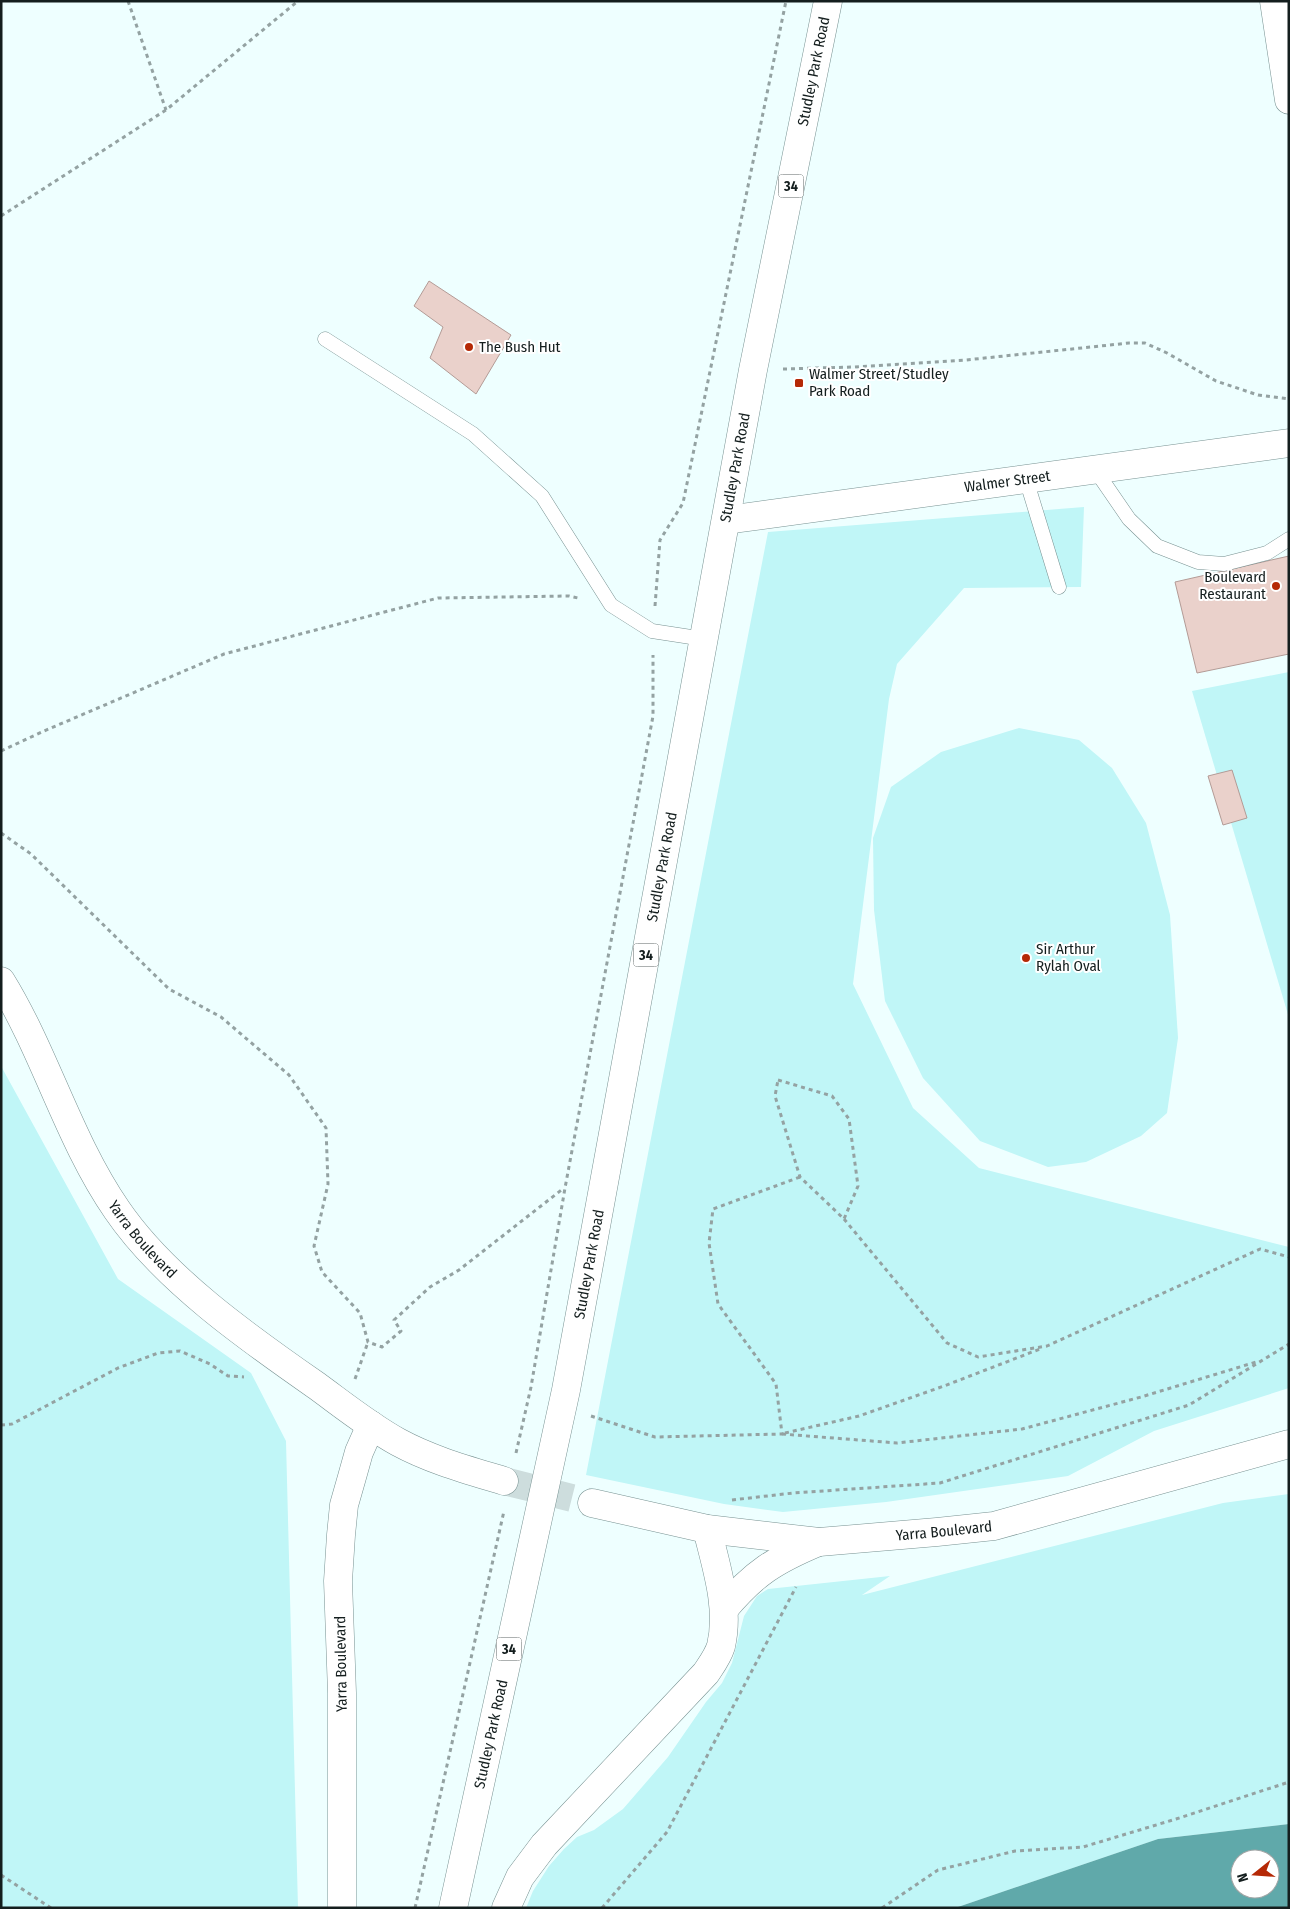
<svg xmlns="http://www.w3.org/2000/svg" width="1290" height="1909" viewBox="0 0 1290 1909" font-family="'Fira Sans Condensed',sans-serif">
	<rect width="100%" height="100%" fill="#eff"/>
	<g fill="#c0f6f7">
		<path d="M1084,507L1081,587L964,588L897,664L889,699L853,984L913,1108L979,1168L1289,1247V1388L1154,1431L1068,1476L886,1502L783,1512L724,1504L586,1475L768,532Z"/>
		<path d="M1289,672V1018L1192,691Z"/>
		<path d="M1019,728L1079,740L1112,768L1146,823L1170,915L1178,1038L1167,1113L1141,1136L1086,1162L1048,1167L980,1141L923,1078L885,1001L874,910L873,838L891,787L941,752Z"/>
		<path d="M1,1066L118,1279L251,1373L286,1441L298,1908H1Z"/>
		<path d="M1289,1494V1824L1158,1839L955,1908H526L533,1891L549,1866L564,1849L577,1837L594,1830L623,1809L668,1757L706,1702L722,1683L732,1663L744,1616L757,1596L768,1589L890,1576L862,1595L1223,1503Z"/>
	</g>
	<path fill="#60a9aa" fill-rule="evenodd" d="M1289,1824V1908H955L1158,1839ZM1240,1859H1270V1889H1240Z"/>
	<g fill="#ead1cb" stroke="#b39b96">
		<path d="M429,281L511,335L476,394L430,358L443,327L414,306Z"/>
		<path d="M1289,556V654L1197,673L1175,582Z"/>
		<path d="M1232,770L1247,818L1223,825L1208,776Z"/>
	</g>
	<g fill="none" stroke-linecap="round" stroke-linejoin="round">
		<path stroke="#cddddd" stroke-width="28" stroke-dasharray="28 14" stroke-linecap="butt" d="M504,1481L592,1503"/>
		<defs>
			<g id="lane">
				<path d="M325,339L473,434L542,496L611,605L652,631L704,639"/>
				<path d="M1096,471L1129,519L1157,546L1198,562L1224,564L1267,553L1289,539"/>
				<path d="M1026,479L1059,587"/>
			</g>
			<path id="street" d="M1274,1L1289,100"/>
			<g id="secondary">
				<path id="s1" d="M726,520L1289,443"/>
				<path id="s2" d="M1,981C46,1054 68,1139 117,1210C164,1279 248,1338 317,1386C343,1405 369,1426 398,1442C431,1460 468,1470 504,1481"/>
				<path id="s3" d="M592,1503L707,1529L819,1542L937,1532L994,1526L1289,1444"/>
				<path d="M724,1609C754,1573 775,1560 818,1542"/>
				<path d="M342,1908V1693L338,1581L341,1535L344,1505L352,1477L359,1452L371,1425"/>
				<path d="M506,1908L520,1877L544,1845L706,1673C712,1664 718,1656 721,1646C730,1607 716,1566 707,1529"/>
			</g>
			<g id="primary">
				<path id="s4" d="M453,1908L566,1390L753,370L828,1"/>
			</g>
		</defs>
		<use href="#lane" stroke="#789292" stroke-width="15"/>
		<use href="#street" stroke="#789292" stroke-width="29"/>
		<use href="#secondary" stroke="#789292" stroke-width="29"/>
		<use href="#primary" stroke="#789292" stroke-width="29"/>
		<g stroke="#94a2a2" stroke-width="3" stroke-dasharray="4 4" stroke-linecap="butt">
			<path d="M128,1L166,110"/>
			<path d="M1,216L166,110L298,1"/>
			<path d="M783,369L853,367L966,360L1129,343H1145L1167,353L1216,381L1258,395L1289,399"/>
			<path d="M655,606L660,540L683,503L786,1"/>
			<path d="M1,751L44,731L224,654L438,598L569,596L578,598"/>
			<path d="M1,833L31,854L169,989L221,1017L289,1075L326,1128L328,1184L314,1246L322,1272L360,1313L368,1342L382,1347L401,1331L394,1320L430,1287L459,1270L564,1188"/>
			<path d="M778,1080L832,1096L849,1119L858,1186L844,1219L800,1177L775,1096Z"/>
			<path d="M844,1219L947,1343L978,1357L1047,1346L1260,1249L1289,1257"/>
			<path d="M355,1379L368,1342"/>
			<path d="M591,1416L655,1437L782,1434L776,1384L718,1304L709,1243L713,1209L800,1177"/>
			<path d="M1,1425L12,1424L118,1368L158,1353L180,1351L210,1364L228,1376L244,1377"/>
			<path d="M785,1433L859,1416L944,1386L1040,1349"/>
			<path d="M782,1434L897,1443L1022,1429L1141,1397L1256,1362"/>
			<path d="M516,1453L531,1387L565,1188L653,716V655"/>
			<path d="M732,1500L793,1493L940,1483L1189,1405L1289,1344"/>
			<path d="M1,1875L51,1908"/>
			<path d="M415,1908L504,1511"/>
			<path d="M602,1908L667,1832L796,1587"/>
			<path d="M882,1908L938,1870L1015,1851L1083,1847L1176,1819L1289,1782"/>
		</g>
		<use href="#lane" stroke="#fff" stroke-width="14"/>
		<use href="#street" stroke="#fff" stroke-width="28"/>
		<use href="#secondary" stroke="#fff" stroke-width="28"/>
		<use href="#primary" stroke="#fff" stroke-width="28"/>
	</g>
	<g fill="#b52906" stroke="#fff" stroke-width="2">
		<circle cx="469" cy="347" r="5"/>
		<rect x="794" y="378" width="10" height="10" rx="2.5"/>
		<circle cx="1276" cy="586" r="5"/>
		<circle cx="1026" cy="958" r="5"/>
	</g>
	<g text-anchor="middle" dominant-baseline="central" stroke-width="4" stroke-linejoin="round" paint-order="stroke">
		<g fill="#fff" stroke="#5a6262" stroke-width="1">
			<rect x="778.5" y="174.5" width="25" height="23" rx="4"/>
			<rect x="633.5" y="943.5" width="25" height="23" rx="4"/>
			<rect x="496.5" y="1637.5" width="25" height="23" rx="4"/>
		</g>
		<g font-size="14" font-weight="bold" fill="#141e1e">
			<text x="791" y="186">34</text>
			<text x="646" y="955">34</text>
			<text x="509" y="1649">34</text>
		</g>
		<g font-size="15" fill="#141e1e" stroke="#fff">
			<text stroke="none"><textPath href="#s4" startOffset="1872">Studley Park Road</textPath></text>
			<text stroke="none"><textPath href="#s4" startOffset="1468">Studley Park Road</textPath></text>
			<text stroke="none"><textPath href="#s1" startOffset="284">Walmer Street</textPath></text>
			<text stroke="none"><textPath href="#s4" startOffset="1062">Studley Park Road</textPath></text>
			<text stroke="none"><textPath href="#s2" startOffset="296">Yarra Boulevard</textPath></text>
			<text stroke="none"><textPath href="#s4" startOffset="658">Studley Park Road</textPath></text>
			<text stroke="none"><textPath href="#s3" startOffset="356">Yarra Boulevard</textPath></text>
			<text transform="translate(341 1664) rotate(-91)">Yarra Boulevard</text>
			<text stroke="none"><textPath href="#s4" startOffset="178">Studley Park Road</textPath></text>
		</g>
		<g font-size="15" fill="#141e1e" stroke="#fff" text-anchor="start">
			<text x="479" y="347">The Bush Hut</text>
			<text x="809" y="374">Walmer Street/Studley<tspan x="809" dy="17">Park Road</tspan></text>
			<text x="1266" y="577" text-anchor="end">Boulevard<tspan x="1266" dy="17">Restaurant</tspan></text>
			<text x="1036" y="949">Sir Arthur<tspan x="1036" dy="17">Rylah Oval</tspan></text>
		</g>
	</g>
	<rect width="1290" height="1909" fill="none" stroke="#141e1e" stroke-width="5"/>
	<g transform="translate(1255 1874) rotate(253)"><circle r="24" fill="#ffffff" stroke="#a1a5a5"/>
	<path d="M0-4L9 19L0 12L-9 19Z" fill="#b52906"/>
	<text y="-8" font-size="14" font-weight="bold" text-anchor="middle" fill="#141e1e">N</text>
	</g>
</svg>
